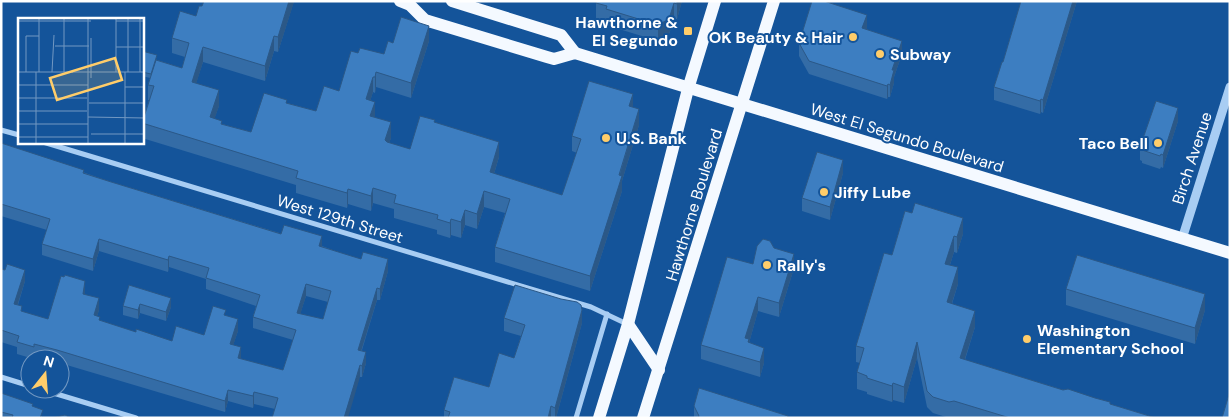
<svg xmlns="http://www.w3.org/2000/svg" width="1231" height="419" viewBox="0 0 1231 419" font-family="'DM Sans',sans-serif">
	<rect width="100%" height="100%" fill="#14549a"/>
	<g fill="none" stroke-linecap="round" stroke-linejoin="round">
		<g stroke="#a8cdf3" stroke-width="5">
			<path d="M1,130L19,135"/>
			<path d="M43,142L591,307L627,324"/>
			<path d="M1,377L30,386"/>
			<path d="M40,389L136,418"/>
			<path d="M576,418L607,314"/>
		</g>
		<path stroke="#a8cdf3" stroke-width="9" d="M1182,239L1230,87"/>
		<g stroke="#f4f9ff" stroke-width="12">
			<path d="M400,1L410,5L425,20L547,57L554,59L575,53L1230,253"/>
			<path d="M452,1L561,35L575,53"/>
			<path d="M628,324L659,370"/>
			<path d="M599,418L628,324L688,89L715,1"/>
			<path d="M643,418L774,1"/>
		</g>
	</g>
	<g fill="#346ca6" fill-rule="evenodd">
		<path d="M294,1L278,52L274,51L265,81L203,62L196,83L219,106L214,119L222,124L251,132L287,103L316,111L339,91L358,53L384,54L393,43L429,41L411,98L376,87L375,93L373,92L370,101L375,117L391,138L389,143L410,149L435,122L499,157L494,174L562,195L577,153L572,151V136L633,107L639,125L622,181V191L590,291L495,262V247L505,213L484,207L477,229L465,225L461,238L451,235L450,238L437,234V230L394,218V209L373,203L371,211L348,204L347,208L296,193V185L142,138V122L149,100H148V85L150,78L142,76V51L157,60L182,68L185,57L172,53V38L196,16L202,6Z"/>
		<path d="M682,1L677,19H674L669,34L658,41L606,25V22L596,18V3Z"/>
		<path d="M1021,1H1077L1043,113L1041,112L1040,114L994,100V87L1003,62Z"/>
		<path d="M867,28L866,29L902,54L894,77V83L890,97H888L887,99L809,74L799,56V43Z"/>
		<path d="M1178,121L1163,168L1161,167L1160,169L1142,163V161L1140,160V147Z"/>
		<path d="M1,143L108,181L322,246L388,271L380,300H377L362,350L366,363L362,377H360L275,409L254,404L253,408L228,401L225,412L60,363V359H47L34,356V359L17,354V347L1,342V269L25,281L18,305L22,312L48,319L85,293V294L99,310L97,316L100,321L136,332L172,341L204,335L226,316L238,331L233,345L241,359L283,370L293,340L253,328V317L256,306L206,289V279L169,267L168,272L99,251L93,271L42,255V244L47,230L1,216ZM306,296L328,302L323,319L300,314Z"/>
		<path d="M843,173L830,220L802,211V198Z"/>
		<path d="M905,211L963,234L957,253L954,252L950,265L958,284L952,304L975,327L965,360L1156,418H949L933,413L927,407L917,358L904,403L893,400L892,402L867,394V392L857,389V372L860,363L856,362V346L892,255Z"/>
		<path d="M774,248L794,268L779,317L758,311L749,343L764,363L760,377L701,359V345L753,264Z"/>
		<path d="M129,285L171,307L166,321L140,313L138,319L123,315V306Z"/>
		<path d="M1066,289L1205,310L1195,344L1066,305Z"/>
		<path d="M504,318L582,323L556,418H444V410L489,387L514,358L521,336L504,331Z"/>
		<path d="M1,393L33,407L43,418H1Z"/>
		<path d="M694,406L788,418H694Z"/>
	</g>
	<g fill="#2b5887">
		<path d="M289,1H294V2L278,52V37Z"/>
		<path d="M677,1H682L677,19Z"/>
		<path d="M1073,1H1077L1043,113V100Z"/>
		<path d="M674,3V19L669,34L658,41V25Z"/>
		<path d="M867,15V28L862,41V28Z"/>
		<path d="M429,26V41L411,98V83Z"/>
		<path d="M274,36V51L265,81V66Z"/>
		<path d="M902,41V54L894,77V83L890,97V85L892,70Z"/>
		<path d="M203,47V62L192,97V82Z"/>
		<path d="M376,72V87L375,93V77Z"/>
		<path d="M373,77V92L366,114V99Z"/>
		<path d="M888,84V97L887,99V86Z"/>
		<path d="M219,90V106L210,132V117Z"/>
		<path d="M633,94V110L629,106Z"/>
		<path d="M1041,99V112L1040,114V101Z"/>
		<path d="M375,102V117L370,116Z"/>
		<path d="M1178,108V121L1163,168V155Z"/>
		<path d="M639,109V125L622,181V191L590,291V276Z"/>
		<path d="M391,122V138L385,156V140Z"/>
		<path d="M499,142V157L490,187V172Z"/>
		<path d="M843,160V173L830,220V207Z"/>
		<path d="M373,188V203L371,211V196Z"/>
		<path d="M348,189V204L347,208V193Z"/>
		<path d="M484,191V207L477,229V214Z"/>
		<path d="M465,210V225L461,238V222Z"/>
		<path d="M963,218V234L957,253V237Z"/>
		<path d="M451,219V235L450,238V223Z"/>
		<path d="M322,236V248L319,246Z"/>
		<path d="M954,236V252L945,280V264Z"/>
		<path d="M99,239V251L93,271V259Z"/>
		<path d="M794,254V268L779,317V303Z"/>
		<path d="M169,256V267L168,272V260Z"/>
		<path d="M388,259V271L380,300V289Z"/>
		<path d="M958,267V284L947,318V302Z"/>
		<path d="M25,270V281L14,316V304Z"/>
		<path d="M85,281V293L83,305V294Z"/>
		<path d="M306,284V296L297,325V313Z"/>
		<path d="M377,288V300L358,361V350Z"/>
		<path d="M1205,294V310L1195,344V328Z"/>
		<path d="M758,297V311L749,343L745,338Z"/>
		<path d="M99,298V310L94,327V315Z"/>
		<path d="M171,298V307L166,321V312Z"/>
		<path d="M140,304V313L138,319V310Z"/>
		<path d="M582,310V323L556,418H555V408Z"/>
		<path d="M975,311V327L960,374V358Z"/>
		<path d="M238,319V331L230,355V344Z"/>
		<path d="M917,342V358L904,403V387Z"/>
		<path d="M241,347V359L238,370V358Z"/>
		<path d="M764,348V363L760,377V362Z"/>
		<path d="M366,352V363L362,377V366Z"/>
		<path d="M360,365V377L348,418H344Z"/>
		<path d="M893,383V400L892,402V386Z"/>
		<path d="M228,390V401L225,412V401Z"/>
		<path d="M254,392V404L253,408V396Z"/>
		<path d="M551,406V418H548Z"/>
	</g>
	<g fill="#3d7ec1" stroke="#2b5887" fill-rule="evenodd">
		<path d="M204,1H289L278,37L274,36L265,66L203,47L192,82L219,90L210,117L222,121L221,124L251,132L264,93L287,100L286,103L316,111L324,86L339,91L351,51L358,53L360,48L384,54L388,41L393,43L401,17L429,26L411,83L376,72L375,77H373L366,99L375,102L370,116L391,122L385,140L387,142L410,149L420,116L435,120L434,122L499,142L490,172L562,195L581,139L572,136L589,81L633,94L629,106L639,109L619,175L622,176L590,276L495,247L510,199L484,191L477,214L465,210L461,222L451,219L450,223L437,219L438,215L394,203L396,195L373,188L371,196L348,189L347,193L296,178L298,171L142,123L154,86L148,85L156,60L182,68L189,43L172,38L180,11L196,16L199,6H202Z"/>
		<path d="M596,1H677V4L674,3L669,19L658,25L606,9L607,6L596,3Z"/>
		<path d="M812,1H824L867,15L862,28L902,41L892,70H894L890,85L888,84L887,86L809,61L799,43Z"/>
		<path d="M1021,1H1073L1043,100L1041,99L1040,101L994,87L1002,62H1003Z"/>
		<path d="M142,51L157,55L151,74L142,72Z"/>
		<path d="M1156,101L1178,108L1163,155L1161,154L1160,156L1142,150V148L1140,147Z"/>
		<path d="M1,143L84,170L83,173L108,181L281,234L284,225L322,236L319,246L361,259L363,252L388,259L380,289L377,288L358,350L366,352L362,366L360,365L344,418H272L278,398L254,392L253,396L228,390L225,401L57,350L34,344V347L17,342L19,336L1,330V269L5,270L7,264L25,270L14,304L22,306L21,311L48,319L61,276L64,277L65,275L85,281L83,294L99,298L94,315L100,317L99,320L136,332V329L172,341L176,326L204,335L213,306L226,310L224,315L238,319L230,344L241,347L238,358L283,370L296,330L253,317L260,295L206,278L209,268L169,256L168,260L99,239L93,259L42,244L50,219L1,204ZM306,284L331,291L323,319L297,313Z"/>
		<path d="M817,152L843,160L830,207L802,198Z"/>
		<path d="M915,203L963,218L957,237L954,236L945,264L958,267L947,302L975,311L960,358L1063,390L1068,389L1095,398L1110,402V404L1156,418H1010L954,401L949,402L933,397L927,391L917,342L904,387L893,383L892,386L867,378V376L857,372L864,348L856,346L884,253L892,255L905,211L912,213Z"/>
		<path d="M763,239L770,241L774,248L794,254L779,303L758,297L745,338L749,339L748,342L764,348L760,362L701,345L727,257L753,264L757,246Z"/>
		<path d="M1077,255L1205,294L1195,328L1066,289Z"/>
		<path d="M129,285L171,298L166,312L140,304L138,310L123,306Z"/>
		<path d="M515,285L561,299L577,302L581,305L582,310L555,408L551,406L548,418H448L450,412L444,410L454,377L489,387L499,353L514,358L525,325L504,318Z"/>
		<path d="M699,388L788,416L787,418H698L699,416L694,406Z"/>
		<path d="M1230,391V418H1222Z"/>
		<path d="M1,393L33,404L32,406L43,410L40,418H12L13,415L1,412Z"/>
		<path d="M65,415L71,418H52Z"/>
	</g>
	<g fill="#ffcd6a" stroke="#14549a" stroke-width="2">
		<rect x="683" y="26" width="10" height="10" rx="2.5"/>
		<circle cx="853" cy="37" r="5"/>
		<circle cx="880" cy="54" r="5"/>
		<circle cx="606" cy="138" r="5"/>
		<circle cx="1158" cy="143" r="5"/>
		<circle cx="824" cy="192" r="5"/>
		<circle cx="767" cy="265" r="5"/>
		<circle cx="1027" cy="339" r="5"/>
	</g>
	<g text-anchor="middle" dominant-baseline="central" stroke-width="4" stroke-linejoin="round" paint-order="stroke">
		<g font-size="16" font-weight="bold" fill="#fff" stroke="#14549a" text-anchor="start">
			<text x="678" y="22" text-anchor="end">Hawthorne &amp;<tspan x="678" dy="18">El Segundo</tspan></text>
			<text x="843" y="37" text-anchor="end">OK Beauty &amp; Hair</text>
			<text x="890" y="54">Subway</text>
			<text x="616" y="138">U.S. Bank</text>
			<text x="1148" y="143" text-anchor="end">Taco Bell</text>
			<text x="834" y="192">Jiffy Lube</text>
			<text x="777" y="265">Rally's</text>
			<text x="1037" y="330">Washington<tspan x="1037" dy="18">Elementary School</tspan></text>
		</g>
		<g font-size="16" fill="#fff" stroke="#14549a">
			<text transform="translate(907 138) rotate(17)">West El Segundo Boulevard</text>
			<text transform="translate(1192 158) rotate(-72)">Birch Avenue</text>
			<text transform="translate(694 205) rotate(-73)">Hawthorne Boulevard</text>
			<text transform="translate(340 219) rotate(17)">West 129th Street</text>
		</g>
	</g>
	<g transform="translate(18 18)">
		<rect width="126" height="126" fill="#14549a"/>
		<path fill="none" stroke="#7298c2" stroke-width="1" d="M21,0V54M46,0V54M110,0V54M122,0V54M0,3H73M98,3H127M73,20V60M37,28H71M98,29H127M0,54H55M8,54V18H21M34,54L36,17M54,54H127M98,54V0M107,54V126M0,67H70M107,69H127M0,80H69M71,85H127M0,93H69M70,99L127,100M0,106H70M73,116H127M0,119H70M18,126V54M70,126V0"/>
		<path fill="#ffcd6a" fill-opacity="0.15" stroke="#ffcd6a" stroke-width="2.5" d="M97,40L104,62L39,82L32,60Z"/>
		<rect width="126" height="126" fill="none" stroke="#fff" stroke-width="2.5"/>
	</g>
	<rect width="1231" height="419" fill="none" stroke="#ffffff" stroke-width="5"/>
	<g transform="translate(45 374) rotate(17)"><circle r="24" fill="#14549a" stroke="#7298c2"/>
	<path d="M0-4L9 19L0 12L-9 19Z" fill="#ffcd6a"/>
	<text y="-8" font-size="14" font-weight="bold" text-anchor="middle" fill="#ffffff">N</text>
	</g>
</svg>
